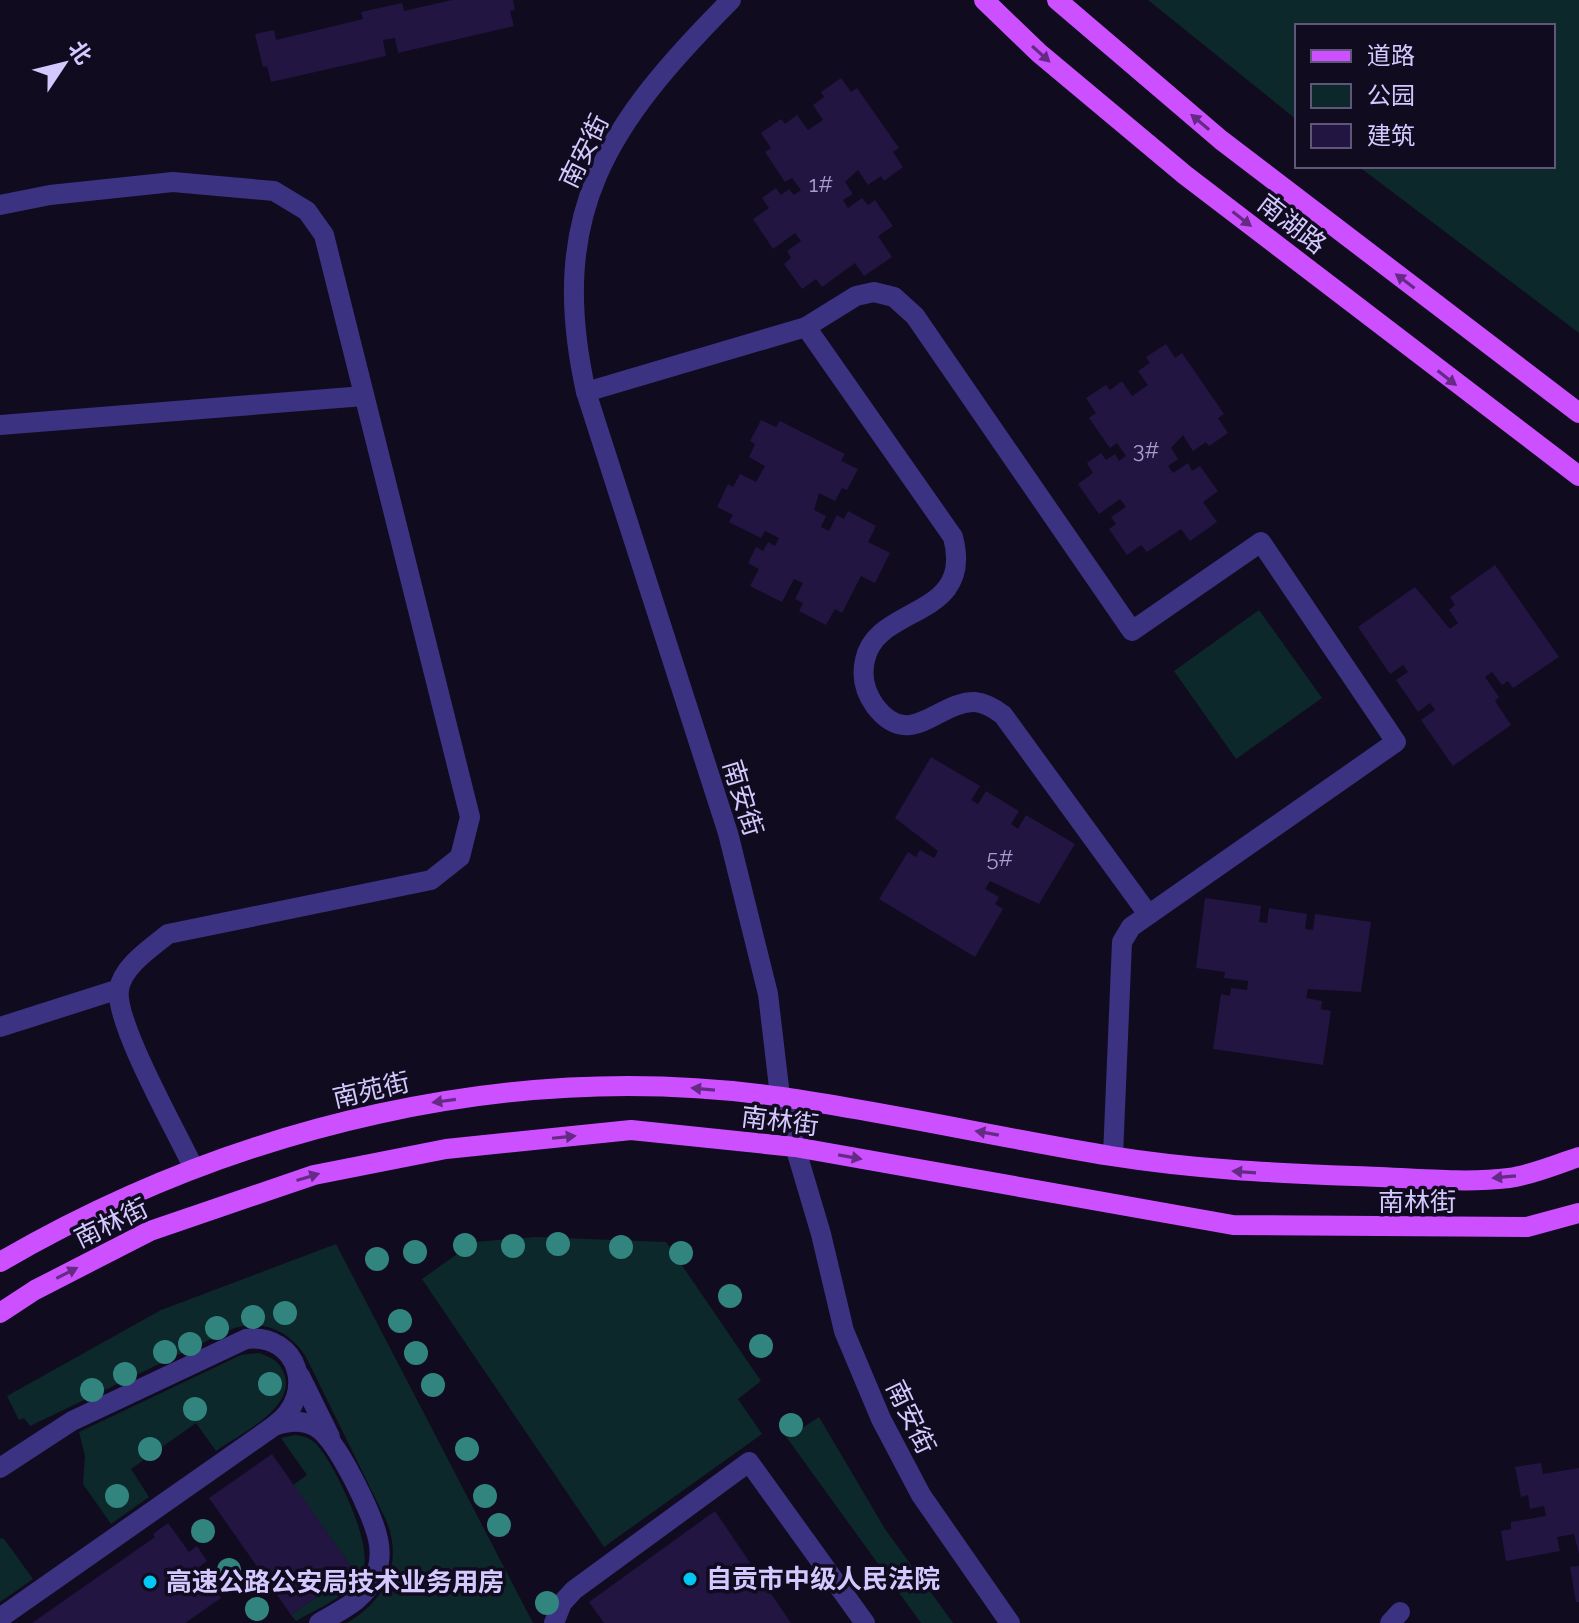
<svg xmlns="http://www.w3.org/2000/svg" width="1579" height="1623" viewBox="0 0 1579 1623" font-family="Raleway,'Noto Sans SC',sans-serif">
	<rect width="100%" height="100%" fill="#100b1f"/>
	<g fill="#0d282a">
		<path d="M1148,0H1579V333L1358,166H1553V26H1297V120Z"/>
		<path d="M1259,610L1322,698L1236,759L1174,671Z"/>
		<path d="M536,1237L666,1242L761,1381L738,1399L762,1434L604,1547L422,1279L474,1242Z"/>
		<path d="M336,1244L533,1623H347C385,1601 403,1565 387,1522L306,1357C289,1330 262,1319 232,1329L30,1426L24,1418L19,1420L7,1396L161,1310Z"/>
		<path d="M259,1353C270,1357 278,1360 283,1371C300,1407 239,1434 216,1451L196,1423L131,1469L149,1497L111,1524L83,1484L85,1456L79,1432L241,1355Z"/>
		<path d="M819,1417L885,1529L953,1623H921L787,1438Z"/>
		<path d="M295,1435C304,1436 311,1438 317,1445C335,1465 373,1544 363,1569C353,1595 318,1608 296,1621L291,1615L354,1571L293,1485L307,1475L281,1438Z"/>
		<path d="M0,1538L4,1539L33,1579L0,1602Z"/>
	</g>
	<g fill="#221542">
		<path d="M452,0H513L515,10L510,11L514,26L398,53L395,38L383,40L386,56L271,82L267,66L263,67L255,34L274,30L276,40L363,19L361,12L402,3L404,11Z"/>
		<path d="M841,78L851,92L857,88L899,148L893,152L903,167L884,181L881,176L868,185L858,170L845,182L853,194L843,200L848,208L862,198L868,205L875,200L893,226L878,236L892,257L864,276L855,263L822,287L816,279L802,289L784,264L791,258L787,251L801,241L795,233L773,249L753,219L769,208L762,198L776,188L781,195L789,189L794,195L801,190L792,178L785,182L765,152L771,148L761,133L781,119L785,124L797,115L808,130L823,120L813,105L824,97L821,92Z"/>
		<path d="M1166,344L1175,358L1182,353L1224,414L1218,418L1228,433L1209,446L1206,442L1193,451L1183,435L1171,448L1178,459L1168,466L1173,473L1188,463L1192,471L1200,466L1218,491L1203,502L1217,522L1190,541L1181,529L1147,552L1141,545L1127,555L1109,529L1116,524L1111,517L1126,507L1120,499L1099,514L1078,484L1093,473L1087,463L1101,453L1106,460L1115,454L1119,461L1126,456L1117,443L1110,448L1089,418L1096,413L1086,398L1106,385L1110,390L1122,381L1132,396L1148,385L1138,371L1150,363L1146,357Z"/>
		<path d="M761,420L776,427L780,421L845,454L841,461L858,469L847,490L842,488L835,501L819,493L814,510L826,516L821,527L829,531L837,515L844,519L848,511L876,526L868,542L890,553L875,583L861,576L842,613L835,609L826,625L799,611L803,603L795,599L803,583L794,579L782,602L750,586L759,569L748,563L756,547L763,551L768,542L775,546L779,538L765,531L761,538L729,522L733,515L717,507L728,484L733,487L740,474L756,482L765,466L749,457L755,444L750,441Z"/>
		<path d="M1495,565L1559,657L1513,688L1508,681L1502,685L1492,672L1485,677L1499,697L1495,701L1511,725L1453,766L1421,720L1435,710L1430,703L1418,712L1396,680L1408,672L1403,665L1390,674L1358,627L1415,587L1450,629L1458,623L1449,610L1455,605L1450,597Z"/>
		<path d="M931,757L980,786L971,800L978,804L986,791L1019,811L1011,824L1018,829L1026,815L1075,844L1039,904L990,881L985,889L999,897L995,904L1003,909L975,957L879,899L908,852L916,857L920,850L934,858L938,851L895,818Z"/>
		<path d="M1205,898L1261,906L1259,922L1267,923L1269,908L1307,914L1305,929L1313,930L1315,914L1371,922L1361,992L1308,989L1306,998L1322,1001L1321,1009L1331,1011L1323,1065L1213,1049L1221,994L1230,996L1231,988L1247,990L1248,981L1224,978L1225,972L1196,968Z"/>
		<path d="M272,1454L354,1571L291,1615L209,1498Z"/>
		<path d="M1541,1463L1543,1474L1579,1468V1554L1574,1534L1557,1537L1560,1551L1506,1561L1501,1531L1511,1529V1522L1546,1516L1544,1506L1530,1509L1528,1495L1521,1497L1515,1467Z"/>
		<path d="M715,1511L791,1623H604L589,1602Z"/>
		<path d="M168,1523L189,1552L197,1546L207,1561L199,1567L221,1598L185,1623H32L155,1537L153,1534Z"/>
		<path d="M1579,1566V1602H1576L1570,1567Z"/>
	</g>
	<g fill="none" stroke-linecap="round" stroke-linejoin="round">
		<g stroke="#3c3282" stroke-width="20">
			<path d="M731,0C608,124 546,212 586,392L728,833L768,994L780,1096L821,1234L844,1331L881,1419L921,1495L1010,1623"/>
			<path d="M0,205L50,195L173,182L274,191L307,211L324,235L470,817L460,857L431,880L168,934C151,948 123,966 119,989C114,1022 177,1132 193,1167"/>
			<path d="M806,327L953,537C975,620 876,604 865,660C861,677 865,692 875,706C910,752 938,701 975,702C986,703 994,708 1003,715L1148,914"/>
			<path d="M586,392L806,327L856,296L874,292L894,297L915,316L1132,631L1261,542L1396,742L1131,927L1122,942L1113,1156"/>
			<path d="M0,425L364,396"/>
			<path d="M0,1027L119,989"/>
			<path d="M300,1376L330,1437"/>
			<path d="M0,1468L72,1421L246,1339C299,1333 317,1395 275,1425"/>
			<path d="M0,1618L274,1426C288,1421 302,1419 316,1427C337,1439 373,1515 378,1539C381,1552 380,1564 375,1576C365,1600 341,1610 319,1623"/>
			<path d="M554,1623L562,1603L574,1590L749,1462L865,1623"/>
			<path d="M1390,1623L1400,1612"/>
		</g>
		<g stroke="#cc50ff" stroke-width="20">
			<path d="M984,0L1039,53L1185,175L1579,476"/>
			<path d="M1057,0L1221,140L1579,413"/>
			<path d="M0,1262C234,1126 513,1058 782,1097C892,1113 1001,1138 1111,1156C1192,1169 1272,1173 1354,1176C1403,1177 1461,1184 1509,1178C1532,1175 1557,1164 1579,1157"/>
			<path d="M0,1313L35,1290L150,1231L314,1175L446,1149L631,1130L795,1147L1233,1225L1527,1227L1579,1213"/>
		</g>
	</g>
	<g fill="#32847f">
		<circle cx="558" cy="1244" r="12"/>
		<circle cx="465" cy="1245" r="12"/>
		<circle cx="513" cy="1246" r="12"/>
		<circle cx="621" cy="1247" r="12"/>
		<circle cx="415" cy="1252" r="12"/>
		<circle cx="681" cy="1253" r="12"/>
		<circle cx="377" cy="1259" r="12"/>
		<circle cx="730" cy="1296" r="12"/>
		<circle cx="285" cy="1313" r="12"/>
		<circle cx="253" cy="1317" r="12"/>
		<circle cx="400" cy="1321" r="12"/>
		<circle cx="217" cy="1328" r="12"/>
		<circle cx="190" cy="1344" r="12"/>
		<circle cx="761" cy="1346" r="12"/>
		<circle cx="165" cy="1352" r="12"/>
		<circle cx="416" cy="1353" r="12"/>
		<circle cx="125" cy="1374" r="12"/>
		<circle cx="270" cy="1384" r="12"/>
		<circle cx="433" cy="1385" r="12"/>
		<circle cx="92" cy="1390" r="12"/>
		<circle cx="195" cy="1409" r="12"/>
		<circle cx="791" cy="1425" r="12"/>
		<circle cx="150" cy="1449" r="12"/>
		<circle cx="467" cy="1449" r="12"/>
		<circle cx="117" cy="1496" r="12"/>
		<circle cx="485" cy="1496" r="12"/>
		<circle cx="499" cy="1525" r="12"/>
		<circle cx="203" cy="1531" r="12"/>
		<circle cx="229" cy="1570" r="12"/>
		<circle cx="547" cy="1603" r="12"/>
		<circle cx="257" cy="1609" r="12"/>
	</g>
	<defs><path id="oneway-solid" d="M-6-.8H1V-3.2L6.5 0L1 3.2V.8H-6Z" transform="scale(2)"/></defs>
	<g fill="#652a84">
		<use href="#oneway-solid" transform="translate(1041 54) rotate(42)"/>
		<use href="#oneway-solid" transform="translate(1200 122) rotate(-140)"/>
		<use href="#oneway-solid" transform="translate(1242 219) rotate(38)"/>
		<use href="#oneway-solid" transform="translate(1405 281) rotate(-143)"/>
		<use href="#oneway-solid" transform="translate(1447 378) rotate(38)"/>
		<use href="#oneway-solid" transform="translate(703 1089) rotate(-175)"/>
		<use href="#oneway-solid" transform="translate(444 1101) rotate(172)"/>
		<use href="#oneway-solid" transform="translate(987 1133) rotate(-170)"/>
		<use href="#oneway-solid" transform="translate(564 1137) rotate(-6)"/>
		<use href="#oneway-solid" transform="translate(850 1157) rotate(10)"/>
		<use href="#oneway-solid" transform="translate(1244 1172) rotate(-176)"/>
		<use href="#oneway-solid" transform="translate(308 1177) rotate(-17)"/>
		<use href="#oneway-solid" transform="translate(1504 1177) rotate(175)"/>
		<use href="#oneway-solid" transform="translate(67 1273) rotate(-27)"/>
	</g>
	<g fill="#00c7f4" stroke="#100b1f" stroke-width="3">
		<circle cx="690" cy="1579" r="8"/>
		<circle cx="150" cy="1582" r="8"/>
	</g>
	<g text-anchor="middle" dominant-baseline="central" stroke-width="7" stroke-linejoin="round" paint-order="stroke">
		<g font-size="22" fill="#a89cd0">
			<text x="821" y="184">1#</text>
			<text x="1146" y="450">3#</text>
			<text x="1000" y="858">5#</text>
		</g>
		<g font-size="26" fill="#d4c9ff" stroke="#100b1f">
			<text transform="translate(584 151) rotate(-64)">南安街</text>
			<text transform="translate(1292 224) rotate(38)">南湖路</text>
			<text transform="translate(743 798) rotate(73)">南安街</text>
			<text transform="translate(371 1090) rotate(-13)">南苑街</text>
			<text transform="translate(780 1121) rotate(7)">南林街</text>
			<text x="1417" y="1202">南林街</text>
			<text transform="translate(111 1223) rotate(-26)">南林街</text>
			<text transform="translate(911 1417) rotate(64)">南安街</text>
		</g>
		<g font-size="26" font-weight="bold" fill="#d4c9ff" stroke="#100b1f" text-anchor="start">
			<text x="706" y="1579">自贡市中级人民法院</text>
			<text x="166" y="1582">高速公路公安局技术业务用房</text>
		</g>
	</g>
	<rect x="1295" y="24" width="260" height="144" fill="#100b1f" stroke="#5e5779" stroke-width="2"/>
	<rect x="1311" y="50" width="40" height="12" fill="#cc50ff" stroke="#5e5779" stroke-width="2"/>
	<text x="1367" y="64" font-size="24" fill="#d4c9ff">道路</text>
	<rect x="1311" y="84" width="40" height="24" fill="#0d282a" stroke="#5e5779" stroke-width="2"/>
	<text x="1367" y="104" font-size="24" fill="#d4c9ff">公园</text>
	<rect x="1311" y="124" width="40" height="24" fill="#221542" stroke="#5e5779" stroke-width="2"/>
	<text x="1367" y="144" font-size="24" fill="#d4c9ff">建筑</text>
	<g transform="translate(64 64) rotate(55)" stroke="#100b1f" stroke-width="6" paint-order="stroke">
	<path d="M0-6L14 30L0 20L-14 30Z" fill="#d4c9ff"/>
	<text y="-12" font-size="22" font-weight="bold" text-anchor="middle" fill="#d4c9ff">北</text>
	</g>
</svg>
